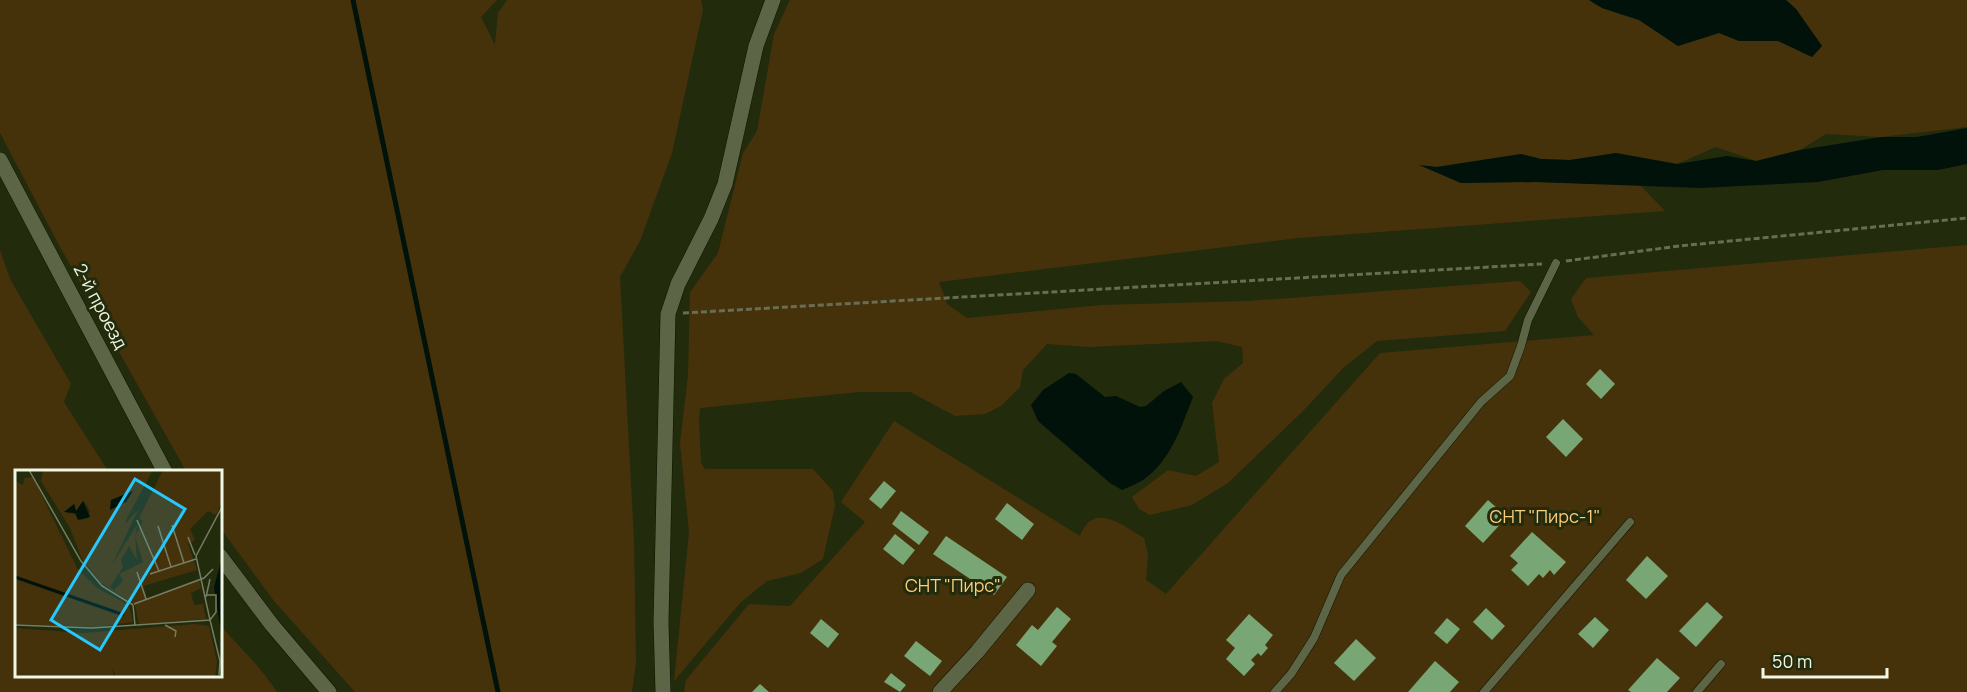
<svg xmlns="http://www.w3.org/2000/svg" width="1967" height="692" viewBox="0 0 1967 692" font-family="Manrope,sans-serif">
	<rect width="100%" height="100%" fill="#232b0d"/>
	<g fill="#46320a">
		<path d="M0,0H497L481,17L495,45L498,13L507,0H701L703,10L672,153L640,241L620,277L634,540L636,663L632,692H355L274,601L221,529L220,472L186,471L59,245L0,133Z"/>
		<path d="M790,0H1589L1602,8L1639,20L1678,46L1719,33L1739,41L1778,40L1812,57L1822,46L1796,9L1786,0H1967V127L1881,137L1826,134L1800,150L1756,161L1716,147L1677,164L1616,153L1570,160L1541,159L1521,154L1437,167L1422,166L1461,183L1535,182L1640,185L1665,211L1298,238L939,282L947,304L967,318L1102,305L1249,301L1520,281L1531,292L1505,331L1377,341L1343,368L1304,410L1228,483L1192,505L1150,515L1139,509L1132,497L1168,470L1196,476L1219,462L1212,403L1224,379L1243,363L1242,347L1217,341L1089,347L1047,344L1023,370L1020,387L1001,406L985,414L955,416L910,392H859L700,408L699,420L701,463L705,469H813L833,491L835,506L823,559L801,573L767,581L740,603L674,681L689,532L680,443L688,375L690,292L718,253L743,153L757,131L774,34Z"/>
		<path d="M1967,245V692H684L686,680L749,604L790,606L865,522L841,502L894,421L1080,536C1093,501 1122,525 1144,538L1148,554L1146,580L1166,594L1380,353L1594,335L1578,317L1571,299L1586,278Z"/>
		<path d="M0,250L10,279L71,384L64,402L108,471L16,472V676H220L221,626C240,648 261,667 277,692H0Z"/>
	</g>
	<g fill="#00120a">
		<path d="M1589,0H1786L1796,9L1822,46L1812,57L1778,41H1739L1719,33L1678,46L1639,20L1602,8Z"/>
		<path d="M1967,128V164L1938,170H1883L1818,182L1701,188L1535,182L1461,183L1419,165L1437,167L1521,154L1541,159L1570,160L1616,153L1677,164L1727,156L1756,161L1800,150L1881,137H1917Z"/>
		<path d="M1069,373L1076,374L1105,397L1116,396L1140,407L1146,406L1164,391L1181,382L1193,397C1181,427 1171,461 1143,480C1137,484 1128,487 1122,490L1110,483L1038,421L1031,405L1043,390Z"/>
	</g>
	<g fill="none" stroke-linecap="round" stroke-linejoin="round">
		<path stroke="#00120a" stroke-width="5" d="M353,0L498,692"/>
	</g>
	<g fill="#78a775">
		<path d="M1600,369L1615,384L1601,399L1586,384Z"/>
		<path d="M1563,419L1583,439L1566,457L1546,437Z"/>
		<path d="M884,481L896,491L881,509L869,499Z"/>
		<path d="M1488,500L1507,517L1483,543L1465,526Z"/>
		<path d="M1007,503L1034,524L1022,540L995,519Z"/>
		<path d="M901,511L929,532L919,545L892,524Z"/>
		<path d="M1532,532L1566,562L1554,575L1550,570L1543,578L1539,574L1528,586L1511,570L1518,563L1510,556Z"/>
		<path d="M895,534L915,550L903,565L883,549Z"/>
		<path d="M946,536L1007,577L994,595L933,554Z"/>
		<path d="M1647,556L1668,576L1646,599L1626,580Z"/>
		<path d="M1707,602L1723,617L1696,647L1679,631Z"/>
		<path d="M1057,607L1071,619L1052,642L1057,646L1041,666L1016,645L1032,625L1038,630Z"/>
		<path d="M1486,608L1505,626L1492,640L1473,622Z"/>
		<path d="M1249,614L1273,635L1265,645L1268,648L1261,656L1258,653L1251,660L1255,664L1244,676L1226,659L1235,648L1226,640Z"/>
		<path d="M1595,617L1609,630L1593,648L1578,634Z"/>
		<path d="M1447,618L1460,629L1447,644L1434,633Z"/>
		<path d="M821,619L839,634L828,648L810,633Z"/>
		<path d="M1356,639L1376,658L1354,681L1334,663Z"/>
		<path d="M916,641L942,661L930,676L904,656Z"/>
		<path d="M1657,658L1680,678L1667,692H1631L1628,690Z"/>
		<path d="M1435,661L1459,682L1450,692H1408Z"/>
		<path d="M891,673L906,685L900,692L884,682Z"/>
		<path d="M760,684L769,692H752Z"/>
	</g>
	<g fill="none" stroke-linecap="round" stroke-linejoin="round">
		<defs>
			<g id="lane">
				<path d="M1275,692L1291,674L1314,638L1341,575L1481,402L1510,376L1521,346L1528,320L1556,263"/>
				<path d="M1484,692L1630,522"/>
				<path d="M1697,692L1721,664"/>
			</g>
			<g id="street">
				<path d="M0,160L165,472"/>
				<path d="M220,556L272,625L329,692"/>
				<path d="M663,692L661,622L668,314L678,284L711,219L725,184L756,46L773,0"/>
				<path d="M940,692L977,652L1028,590"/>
			</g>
		</defs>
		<use href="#lane" stroke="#0c1300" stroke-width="9"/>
		<use href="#street" stroke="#0c1300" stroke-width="16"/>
		<g stroke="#676e54" stroke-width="3" stroke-dasharray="6 3" stroke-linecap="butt">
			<path d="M1566,261L1679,246L1967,218"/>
			<path d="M683,313L1542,264"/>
		</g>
		<use href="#lane" stroke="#5c6646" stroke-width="8"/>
		<use href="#street" stroke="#5c6646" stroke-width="15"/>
	</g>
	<g text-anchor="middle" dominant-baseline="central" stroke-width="6" stroke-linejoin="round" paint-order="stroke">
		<g font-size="18" fill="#f1f7e5" stroke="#232b0d">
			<text transform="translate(101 306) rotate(62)">2-й проезд</text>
		</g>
		<g font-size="18" fill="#fecd78" stroke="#232b0d">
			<text x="1545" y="516">СНТ "Пирс-1"</text>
			<text x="953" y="585">СНТ "Пирс"</text>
		</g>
	</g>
	<g transform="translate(15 470)">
		<rect width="207" height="207" fill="#232b0d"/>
		<path d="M28,0H60L59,4L62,0H138L112,48L110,54L123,40L97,95L123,53L120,66L122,90L114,76L106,90L108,97L95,117L99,120L108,111L104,104L128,92L120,66L128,51L124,48L148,0H207V31L201,45L193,41L175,59L180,70L173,74L182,100L128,116L132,129L184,110L186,118L176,123L179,135L188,134L191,149L124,154L120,135L86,113L67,89L55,58L26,11ZM69,31L75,41L73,48L66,50L61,44L52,43L53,39L60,34L61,41ZM18,7L62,98L82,118L114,135L118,152L81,157L0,154V11L8,15L9,8ZM180,154L194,156L202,192L200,207H101L97,198L99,207H0V158L68,163Z" fill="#46320a" fill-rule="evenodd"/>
		<path d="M118,21L111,32L95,40L96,30ZM68,31L75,47L63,50L60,43L49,42L59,34L61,41ZM207,88L206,99L207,170L199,117Z" fill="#00120a"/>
		<path fill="none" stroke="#00120a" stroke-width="3" d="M0,107L109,145"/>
		<path fill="none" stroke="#757d63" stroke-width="1.5" d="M14,0L66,91L87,116L118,135M122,50L144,101M157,55L169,93M143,56L156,97M173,67L180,85M122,102L131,129M135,104L181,89M192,125H201V142L195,150L205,191L204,205M191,127L195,109M119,134L189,108L198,99M118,135L120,155M0,155L77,158L195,150L181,86L207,37M150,155L161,161L160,167"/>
		<path fill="#26c9fe" fill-opacity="0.15" stroke="#26c9fe" stroke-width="3" d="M120,9L170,39L85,180L36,150Z"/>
		<rect width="207" height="207" fill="none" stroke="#f1f7e5" stroke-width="3"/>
	</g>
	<path d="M1763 668v9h124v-9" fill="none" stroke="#f1f7e5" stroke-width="3"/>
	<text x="1772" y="668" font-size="18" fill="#f1f7e5" stroke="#232b0d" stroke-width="4.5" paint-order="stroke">50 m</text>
</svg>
